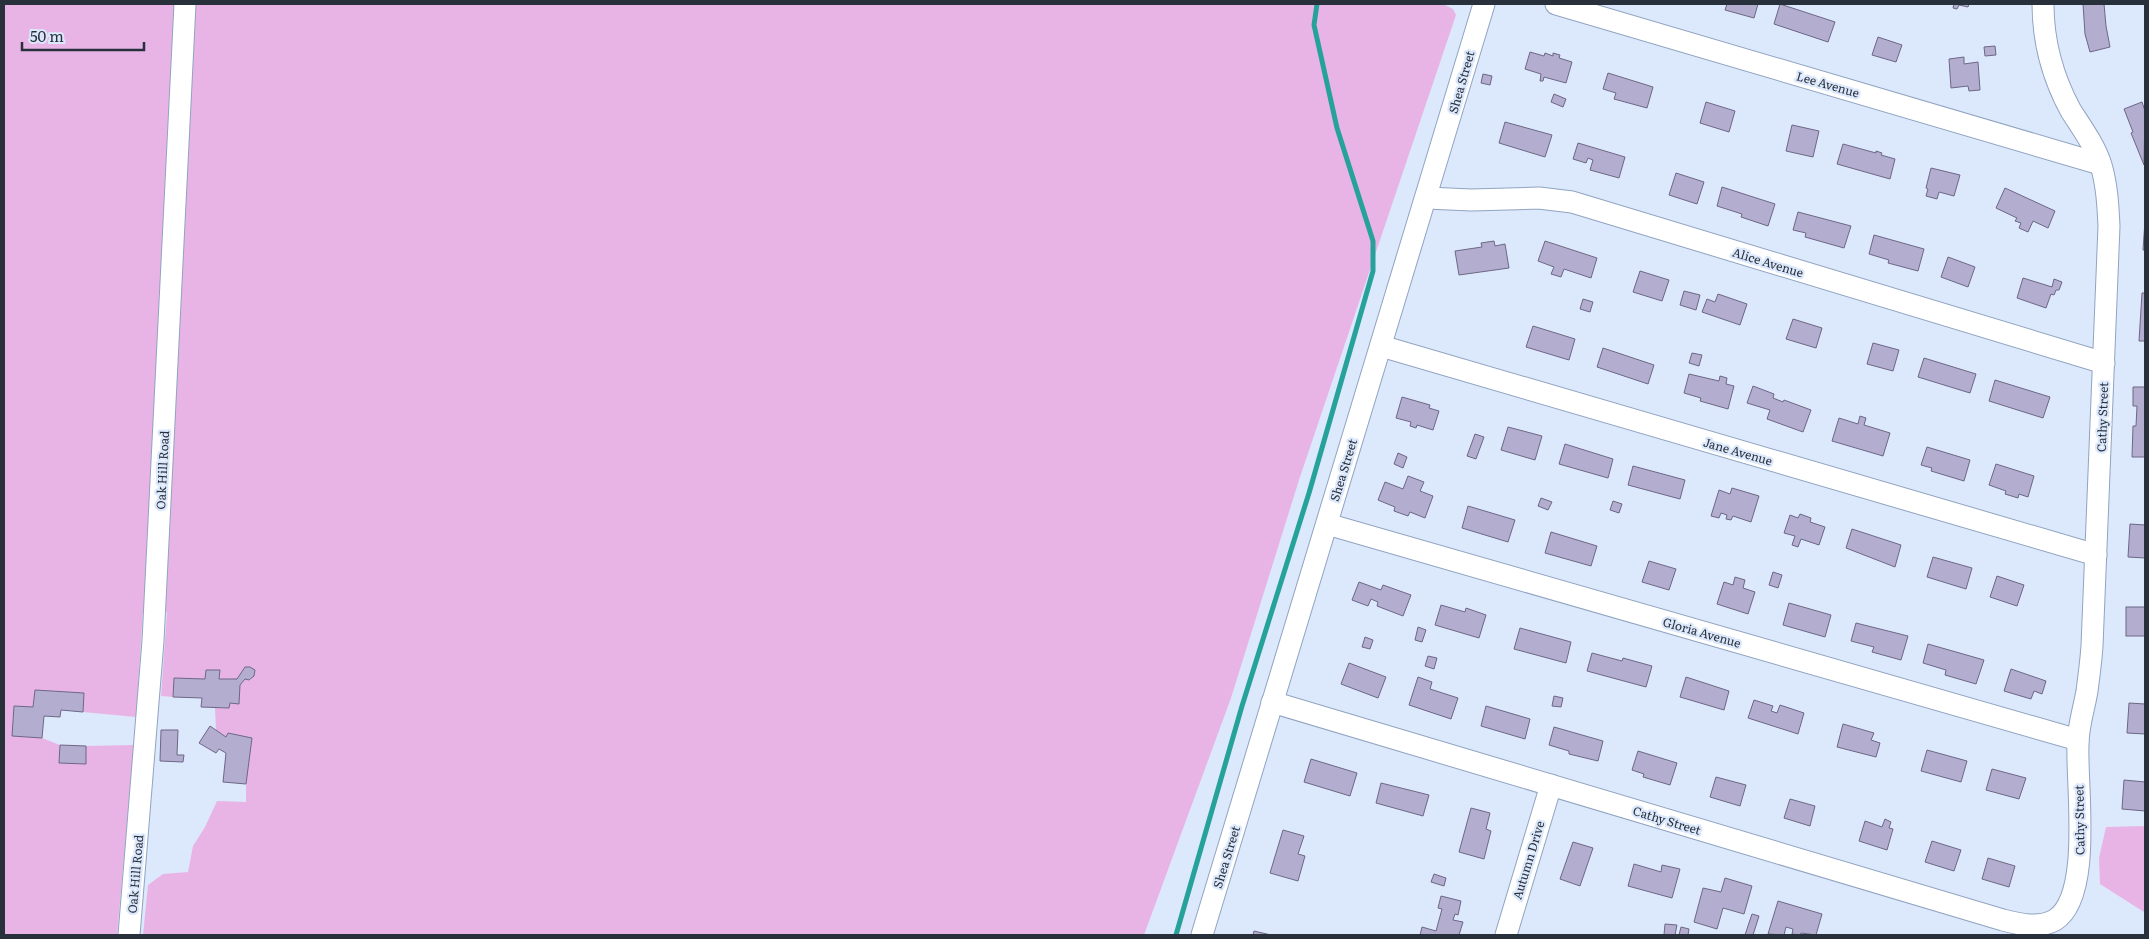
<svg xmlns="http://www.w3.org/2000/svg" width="2149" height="939" viewBox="0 0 2149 939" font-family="Literata,serif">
	<rect width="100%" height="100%" fill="#dce8fb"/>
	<g fill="#e8b4e6">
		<path d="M4,4H1443L1453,9L1456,15L1299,480L1231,698L1144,935H143L148,885L163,874L188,872L193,846L205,827L217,801L246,802V784L251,738L228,733L226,737L216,730L215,708H229C231,698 238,688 245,679L250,680L254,676L255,671L250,667H245L237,679H219L220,671L206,670L205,679L174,678L173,697L161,696L167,612L143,611L136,717L83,712L84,693L35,690L33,707L14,706L12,735L42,738L60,745L59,763L85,764L86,746L134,745L117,935H4Z"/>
		<path d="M2145,826V915L2144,912L2100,884L2099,858L2106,827Z"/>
	</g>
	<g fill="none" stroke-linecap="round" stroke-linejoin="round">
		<path stroke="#26a29b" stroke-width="5" d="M1176,935L1242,706L1309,493L1373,271V241L1337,128L1314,25L1317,4"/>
	</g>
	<g fill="#b3aecf" stroke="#6d6786">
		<path d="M1727,4H1758L1754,18L1725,10Z"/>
		<path d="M1780,4L1835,22L1828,42L1774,24Z"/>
		<path d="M1954,4H1969L1968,7L1959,5L1957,9L1953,8Z"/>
		<path d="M2083,4H2104L2106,26L2110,47L2090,52L2085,34Z"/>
		<path d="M1878,37L1902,45L1896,62L1872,55Z"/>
		<path d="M1995,46L1996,55L1985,56L1984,47Z"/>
		<path d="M1530,52L1544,56L1545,53L1553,56V53L1560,55L1559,58L1572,62L1566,83L1544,77L1543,81H1540L1541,74L1525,69Z"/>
		<path d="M1964,57V64L1978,62L1980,90L1969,91L1968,86L1951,88L1949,59Z"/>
		<path d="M1608,73L1653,87L1647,108L1614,99L1616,93L1603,89Z"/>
		<path d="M1483,74L1492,76L1490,85L1481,83Z"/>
		<path d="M1554,94L1566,99L1563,107L1551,102Z"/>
		<path d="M1706,102L1735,111L1729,132L1700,123Z"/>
		<path d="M2142,102L2145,111L2144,165L2131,133L2133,132L2124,109Z"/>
		<path d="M1505,122L1552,135L1545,157L1499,143Z"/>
		<path d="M1792,125L1819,131L1813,157L1786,151Z"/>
		<path d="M1578,143L1625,157L1619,178L1590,170L1593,160L1588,158L1586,163L1573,159Z"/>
		<path d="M1843,144L1876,153V151L1882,153L1881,155L1895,159L1890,179L1837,164Z"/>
		<path d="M1931,168L1960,175L1954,196L1939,192L1937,199L1926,196L1928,189L1926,188Z"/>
		<path d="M1676,173L1704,182L1697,204L1669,195Z"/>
		<path d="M1722,187L1775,204L1768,226L1741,217L1742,214L1717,206Z"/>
		<path d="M2005,188L2055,211L2048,228L2033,221L2028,232L2019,228L2021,223L2015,221L2017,218L1996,208Z"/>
		<path d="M1798,212L1851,226L1844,248L1805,237L1806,233L1793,230Z"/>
		<path d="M2145,221V250H2143Z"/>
		<path d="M1874,235L1924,249L1918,271L1888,263L1889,260L1869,254Z"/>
		<path d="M1494,241L1495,246L1505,244L1509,268L1459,275L1455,251L1482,247L1481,243Z"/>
		<path d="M1545,241L1597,258L1591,278L1564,269L1561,277L1551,274L1554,267L1538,261Z"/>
		<path d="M1948,257L1975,267L1968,287L1941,277Z"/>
		<path d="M1640,271L1669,280L1662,301L1633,292Z"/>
		<path d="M2023,278L2052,287L2054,279L2062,282L2059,290H2056L2054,295L2051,294L2046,308L2017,298Z"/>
		<path d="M1684,291L1700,295L1696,310L1680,305Z"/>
		<path d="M2142,293H2145V341H2139Z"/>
		<path d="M1718,294L1747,304L1740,325L1702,312L1707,299L1715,302Z"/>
		<path d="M1583,299L1593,302L1590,312L1580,309Z"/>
		<path d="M1793,319L1822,328L1816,348L1786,339Z"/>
		<path d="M1533,326L1575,339L1569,360L1526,347Z"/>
		<path d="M1873,343L1899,350L1893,371L1867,364Z"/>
		<path d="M1603,348L1654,365L1648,384L1597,367Z"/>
		<path d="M1692,353L1702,355L1699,366L1689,363Z"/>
		<path d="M1924,358L1976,374L1970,393L1918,377Z"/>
		<path d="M1689,374L1719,381L1720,376L1727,378L1726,384L1734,386L1728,409L1700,401L1701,398L1684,393Z"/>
		<path d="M1995,380L2050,397L2043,418L1989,401Z"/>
		<path d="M1753,386L1774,394L1773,398L1783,402L1784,400L1811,410L1803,432L1767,419L1770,410L1747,403Z"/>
		<path d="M2133,387H2145V457H2132L2133,426H2136L2137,406H2133Z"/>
		<path d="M1402,397L1430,405L1429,408L1439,411L1433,430L1417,425L1416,428L1410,426L1411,422L1396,418Z"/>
		<path d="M1860,416L1866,418L1864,425L1890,433L1883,456L1832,441L1839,418L1858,424Z"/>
		<path d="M1508,427L1542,436L1535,460L1501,450Z"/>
		<path d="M1475,434L1484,437L1476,459L1467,456Z"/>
		<path d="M1565,444L1613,459L1608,478L1559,464Z"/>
		<path d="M1927,447L1970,460L1964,481L1931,471L1932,468L1921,465Z"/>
		<path d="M1398,453L1407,457L1403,468L1394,464Z"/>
		<path d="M1996,464L2034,476L2028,497L2019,494L2018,498L2005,494L2006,491L1989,485Z"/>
		<path d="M1633,466L1685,480L1680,499L1628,485Z"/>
		<path d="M1408,476L1424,482L1420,491L1433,496L1425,518L1410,512L1408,516L1394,511L1395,507L1378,500L1385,482L1403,489Z"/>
		<path d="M1732,488L1759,496L1751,522L1733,516L1731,520L1726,519L1727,515L1721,513L1719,518L1711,516L1719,490L1730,494Z"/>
		<path d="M1541,498L1552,502L1548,510L1538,506Z"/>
		<path d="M1613,501L1622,504L1619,513L1610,510Z"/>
		<path d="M1468,506L1515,520L1508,542L1462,528Z"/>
		<path d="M1800,514L1811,518L1810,522L1825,527L1819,545L1801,539L1798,547L1792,545L1795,536L1784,533L1790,515L1798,518Z"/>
		<path d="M2130,524L2145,525V558L2128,557Z"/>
		<path d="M1852,529L1901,545L1895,567L1846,548Z"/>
		<path d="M1551,532L1597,546L1591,566L1545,553Z"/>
		<path d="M1933,557L1972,568L1966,589L1927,577Z"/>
		<path d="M1649,561L1676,569L1669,590L1642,582Z"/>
		<path d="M1773,572L1782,575L1778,588L1769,585Z"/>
		<path d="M1997,576L2024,585L2017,606L1990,597Z"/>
		<path d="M1735,577L1745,580L1743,588L1755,592L1748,614L1717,604L1724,582L1733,585Z"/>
		<path d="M1359,582L1381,590L1383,585L1411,595L1403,616L1377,606L1378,602L1371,599L1368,606L1352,600Z"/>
		<path d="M1789,603L1831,615L1825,637L1783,625Z"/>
		<path d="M1441,605L1465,612L1466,608L1486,615L1479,638L1435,625Z"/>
		<rect x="2126" y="607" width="19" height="29"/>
		<path d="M1856,623L1908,636L1901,660L1872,652L1874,647L1851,641Z"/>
		<path d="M1418,627L1426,630L1422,642L1415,640Z"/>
		<path d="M1520,628L1571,642L1566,663L1514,649Z"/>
		<path d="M1365,637L1373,640L1370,649L1362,647Z"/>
		<path d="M1928,644L1984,660L1976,684L1945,675L1946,670L1923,663Z"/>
		<path d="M1592,653L1622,661L1623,658L1652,666L1646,687L1587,671Z"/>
		<path d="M1428,656L1437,658L1434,669L1425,666Z"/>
		<path d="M1349,663L1386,677L1378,698L1341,684Z"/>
		<path d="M245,667H250L255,670L254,676L249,680L245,679L240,685L239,704L230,703L229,708L201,707L202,698L173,697L174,678L205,679L206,670H220L219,679H237Z"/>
		<path d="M2011,669L2046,681L2042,694L2034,691L2031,699L2004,691Z"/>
		<path d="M1418,677L1432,682L1430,689L1458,698L1451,719L1409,705Z"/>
		<path d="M1686,677L1729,691L1724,710L1680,697Z"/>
		<path d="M35,690L84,693L83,712L61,710L60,717L44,716L42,738L12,736L14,706L33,707Z"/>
		<path d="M1554,696L1563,698L1561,707L1552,706Z"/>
		<path d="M1754,700L1773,706L1771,711L1777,713L1780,705L1804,713L1798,734L1748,718Z"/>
		<path d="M2129,703L2145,704V734L2127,733Z"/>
		<path d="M1486,706L1530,719L1525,739L1481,726Z"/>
		<path d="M1843,724L1874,733L1871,740L1880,743L1876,757L1837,747Z"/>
		<path d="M210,726L226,737L228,733L252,738L246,784L223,782L226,753L219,749L216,753L199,743Z"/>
		<path d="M1554,727L1603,741L1598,761L1569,754V751L1549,745Z"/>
		<path d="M161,730H178L177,755H184L183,762L160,761Z"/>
		<path d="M60,745L86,746V764L59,763Z"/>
		<path d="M1927,750L1967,761L1961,782L1921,771Z"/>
		<path d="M1638,751L1677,763L1670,785L1643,777L1644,774L1632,770Z"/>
		<path d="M1311,759L1357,773L1350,796L1304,782Z"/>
		<path d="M1992,769L2026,778L2019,799L1986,790Z"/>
		<path d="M1716,777L1746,785L1740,806L1710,797Z"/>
		<path d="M2124,780L2145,782V811L2122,809Z"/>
		<path d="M1381,783L1429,795L1423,816L1376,803Z"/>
		<path d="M1790,799L1815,806L1810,826L1784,818Z"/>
		<path d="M1471,808L1490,813L1486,829L1491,831L1484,859L1459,852Z"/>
		<path d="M1885,819L1891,822L1889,828L1893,829L1887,850L1859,841L1865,821L1882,827Z"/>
		<path d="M1283,830L1304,836L1298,854L1305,856L1298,881L1270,873Z"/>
		<path d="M1932,841L1961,850L1954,871L1925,862Z"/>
		<path d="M1573,842L1593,848L1580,886L1560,879Z"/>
		<path d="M1988,858L2015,866L2009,887L1982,879Z"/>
		<path d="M1634,864L1661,872L1662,865L1680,869L1672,898L1628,886Z"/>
		<path d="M1434,874L1446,878L1444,886L1431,882Z"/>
		<path d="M1725,878L1752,886L1744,914L1723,908L1717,929L1694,922L1703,888L1721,892Z"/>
		<path d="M1441,896L1461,901L1458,915L1455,914L1453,920L1463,922L1459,935H1420L1422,927L1436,931L1442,909L1438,908Z"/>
		<path d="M1778,901L1822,914L1816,935L1801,933L1800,935L1792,934L1793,929L1786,927L1784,935L1768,934Z"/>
		<path d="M1752,914L1759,916L1753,935H1745Z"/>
		<path d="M1665,924L1677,925L1675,935H1664Z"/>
		<path d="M1681,927L1689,929L1688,935H1679Z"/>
		<path d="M1254,931L1271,935H1253Z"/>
	</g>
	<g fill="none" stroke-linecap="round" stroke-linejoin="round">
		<defs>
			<g id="minor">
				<path d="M1556,4L2100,164"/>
				<path d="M1427,198L1471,200L1539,198L1572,202L2104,363"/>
				<path d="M1381,346L2096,555"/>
				<path d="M1327,524L2078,740"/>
				<path d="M1272,702L2003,920C2018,924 2039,929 2055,920C2093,896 2076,784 2078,744C2078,726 2084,709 2087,691C2089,676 2091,661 2092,646L2109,226C2108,206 2107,185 2101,165C2095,146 2082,128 2071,111C2053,78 2043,42 2043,4"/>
				<path d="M129,935L153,641L185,4"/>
				<path d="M1202,935L1484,4"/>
				<path d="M1506,935L1551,785"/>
			</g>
		</defs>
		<use href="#minor" stroke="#90a4c1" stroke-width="23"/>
		<use href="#minor" stroke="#fff" stroke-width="21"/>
	</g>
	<g text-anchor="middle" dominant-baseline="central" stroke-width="4.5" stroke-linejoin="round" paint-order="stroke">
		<g font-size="12" fill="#28303c" stroke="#dce8fb">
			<text transform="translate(1461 82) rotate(-74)">Shea Street</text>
			<text transform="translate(1828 84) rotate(16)">Lee Avenue</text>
			<text transform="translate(1768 262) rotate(17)">Alice Avenue</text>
			<text transform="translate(2102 417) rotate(-88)">Cathy Street</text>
			<text transform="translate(1738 451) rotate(16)">Jane Avenue</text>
			<text transform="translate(162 470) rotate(-87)">Oak Hill Road</text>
			<text transform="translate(1343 470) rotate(-73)">Shea Street</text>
			<text transform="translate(1702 632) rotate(16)">Gloria Avenue</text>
			<text transform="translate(1667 820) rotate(17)">Cathy Street</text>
			<text transform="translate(2079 820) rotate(-91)">Cathy Street</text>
			<text transform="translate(1226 857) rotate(-73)">Shea Street</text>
			<text transform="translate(1528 860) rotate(-73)">Autumn Drive</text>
			<text transform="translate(135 874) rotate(-85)">Oak Hill Road</text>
		</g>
	</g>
	<rect width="2149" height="939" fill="none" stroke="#28303c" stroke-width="10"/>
	<path d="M22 42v8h122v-8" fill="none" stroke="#28303c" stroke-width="2.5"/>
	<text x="30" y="42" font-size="15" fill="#28303c" stroke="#dce8fb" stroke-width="4" paint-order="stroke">50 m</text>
</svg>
